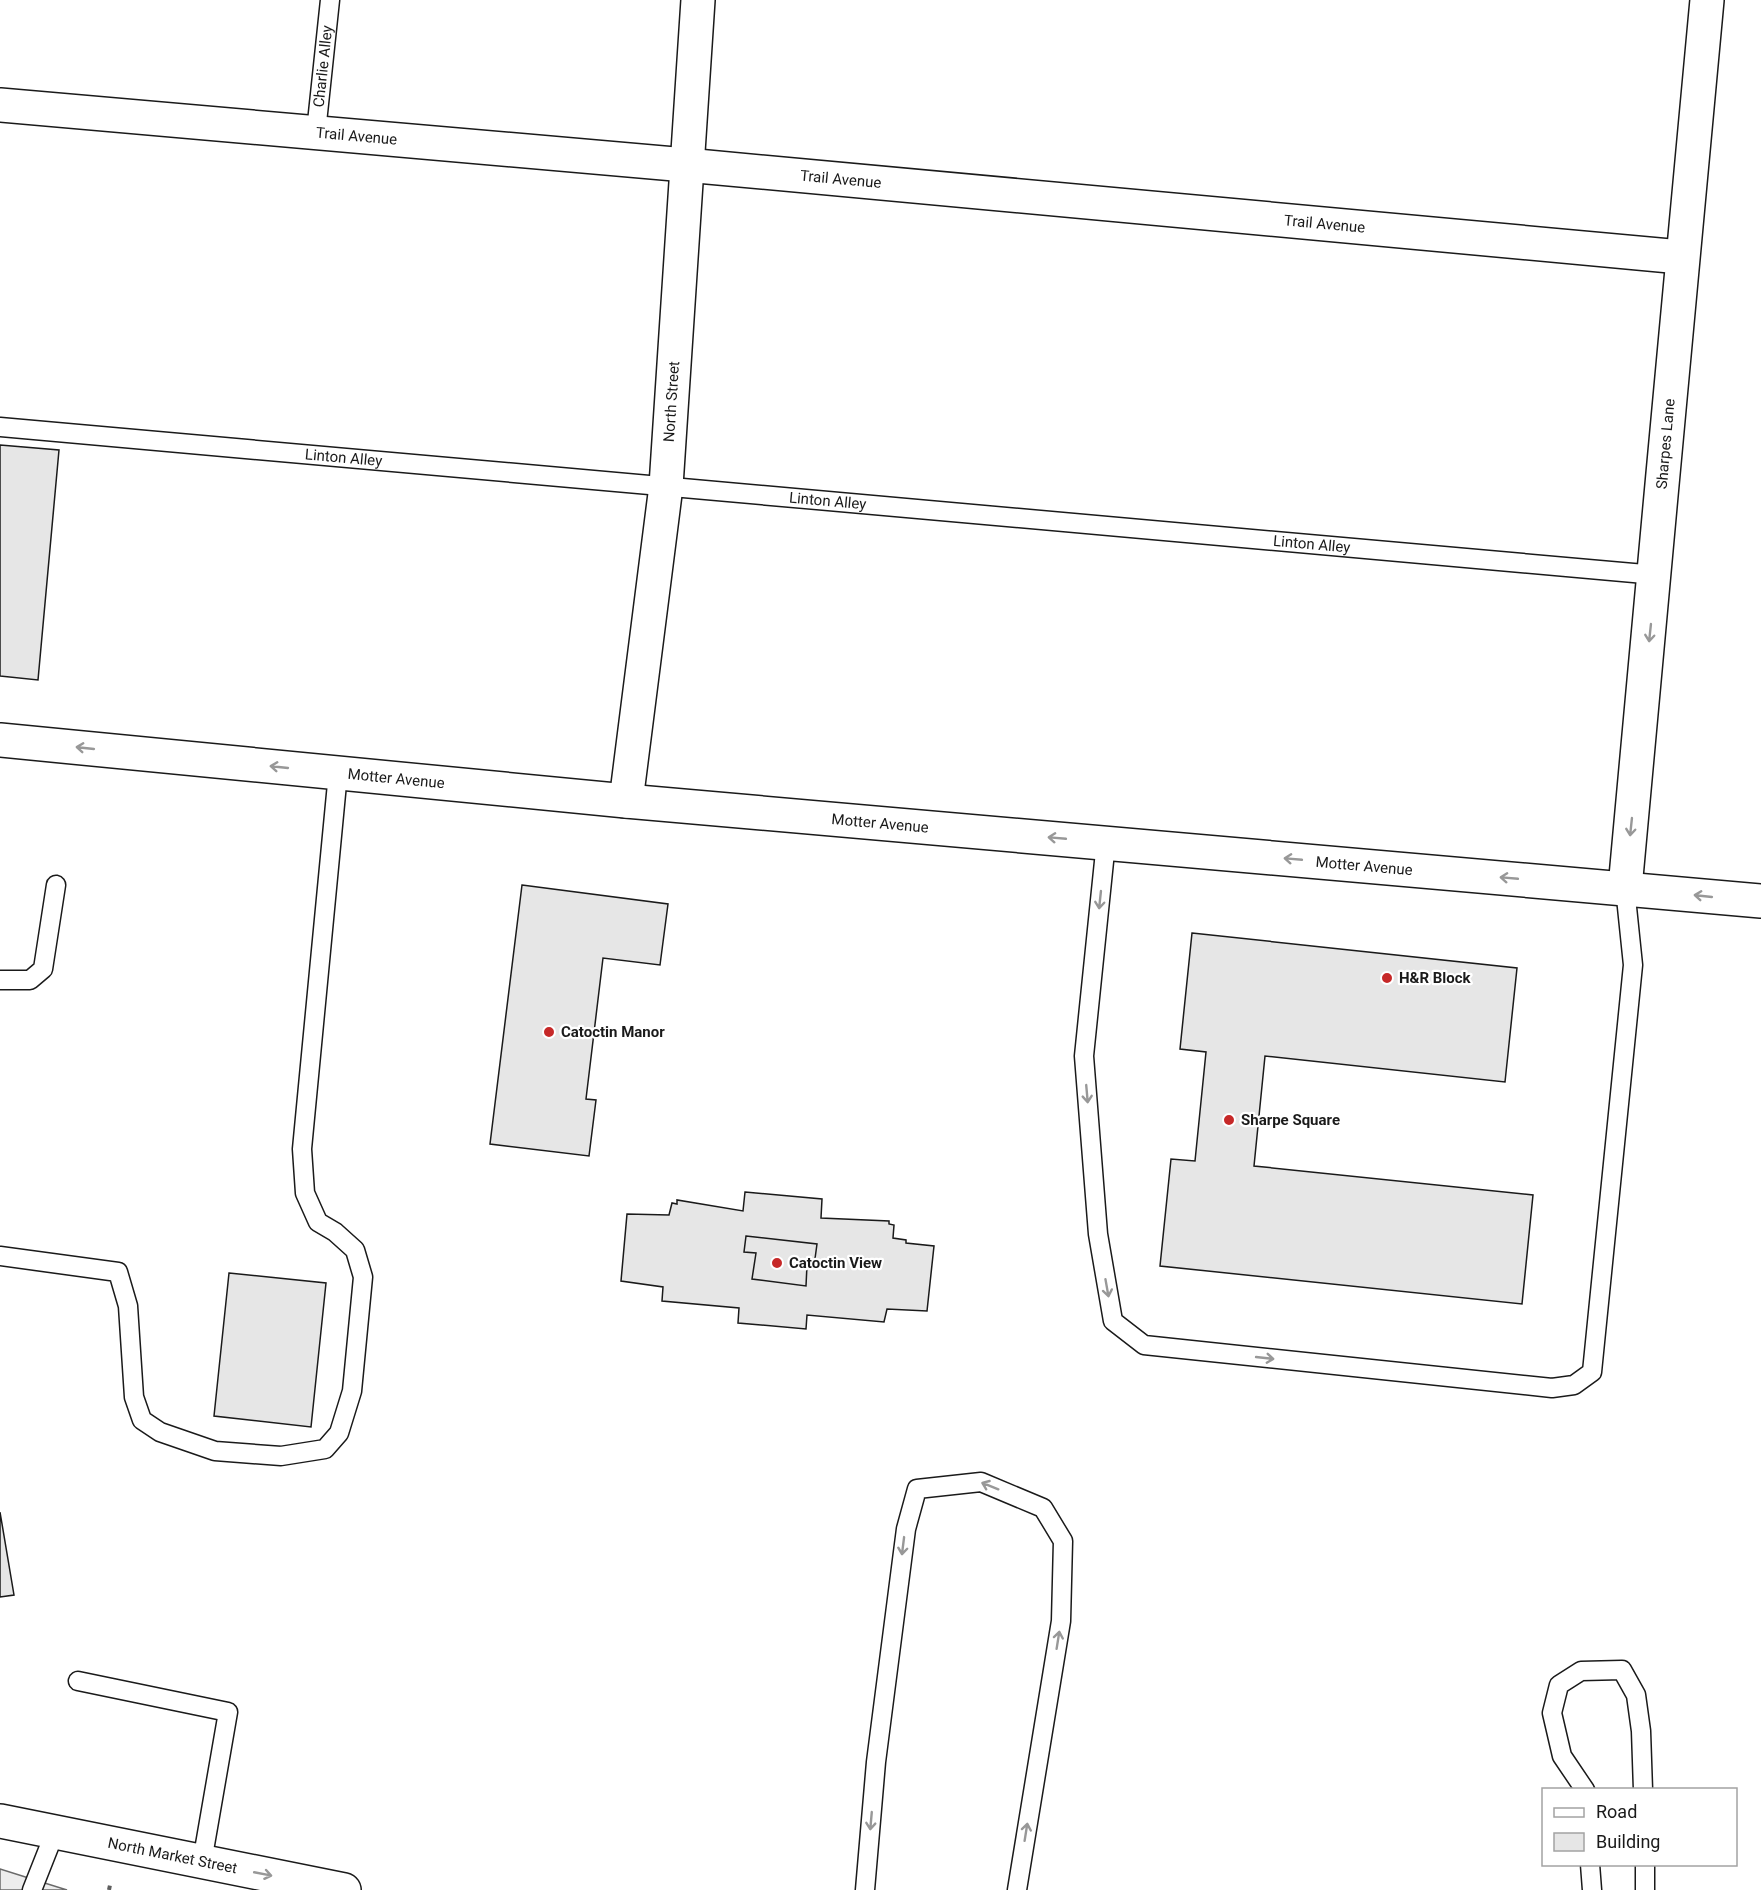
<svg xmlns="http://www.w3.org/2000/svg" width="1761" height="1890" viewBox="0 0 1761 1890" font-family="Roboto,sans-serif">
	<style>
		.built { fill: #ededed; stroke: #6a6a6a; stroke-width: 1.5 }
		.building { fill: #e6e6e6; stroke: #1a1a1a; stroke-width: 1.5 }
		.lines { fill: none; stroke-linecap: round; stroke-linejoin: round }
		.lane-casing { stroke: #1a1a1a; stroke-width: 21 }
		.street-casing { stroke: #1a1a1a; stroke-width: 36 }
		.primary-casing { stroke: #1a1a1a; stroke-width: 36 }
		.path { stroke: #5f5f5f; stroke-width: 4; stroke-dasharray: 4.5 3; stroke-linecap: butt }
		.lane { stroke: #fff; stroke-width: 18 }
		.street { stroke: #fff; stroke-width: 33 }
		.primary { stroke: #fff; stroke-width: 33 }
		.oneway { stroke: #989898 }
		.poi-dot { fill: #c62828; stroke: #fff; stroke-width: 2 }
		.labels { text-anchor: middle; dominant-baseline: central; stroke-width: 4.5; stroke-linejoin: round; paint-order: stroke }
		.street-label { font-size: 15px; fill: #1a1a1a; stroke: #fff }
		.poi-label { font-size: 15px; font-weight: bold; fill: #1a1a1a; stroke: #fff; text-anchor: start }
	</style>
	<rect width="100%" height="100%" fill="#fff"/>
	<!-- built -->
	<polygon class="built" points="0,1869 35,1880 67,1890 0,1890"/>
	<!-- building -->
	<g class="building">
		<polygon points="0,445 59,450 38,680 0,676"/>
		<polygon points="522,885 668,904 660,965 603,958 586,1099 596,1100 589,1156 490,1144"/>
		<polygon points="1192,933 1517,968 1505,1082 1265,1056 1254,1166 1533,1195 1522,1304 1160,1266 1171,1159 1195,1161 1206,1052 1180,1049"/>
		<polygon points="745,1192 822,1199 821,1218 889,1221 889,1224 894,1225 893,1238 906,1240 906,1243 934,1246 927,1311 887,1309 884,1322 807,1315 806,1329 738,1323 739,1308 662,1301 663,1287 621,1281 627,1214 669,1215 672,1203 677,1204 677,1200 743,1211"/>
		<polygon points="746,1236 817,1244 814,1266 807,1265 806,1286 752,1279 756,1253 744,1252"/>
		<polygon points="229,1273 326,1283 311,1427 214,1416"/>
		<polygon points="0,1512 14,1595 0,1597"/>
	</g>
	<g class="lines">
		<defs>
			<g id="lane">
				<path id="s1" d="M316,132L330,0"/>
				<path id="s2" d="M0,427L1656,575"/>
				<polyline points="1106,842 1084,1056 1098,1234 1113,1321 1144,1345 1552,1388 1574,1385 1592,1372 1633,965 1625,888"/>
				<polyline points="0,980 30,980 43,969 56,885"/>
				<polyline points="0,1256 118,1272 128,1306 134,1397 142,1420 160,1432 215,1451 281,1456 325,1449 339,1433 352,1391 363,1277 355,1250 335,1232 318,1222 305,1193 302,1149 338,773"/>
				<polyline points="78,1681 228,1712 202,1862"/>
				<polyline points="1585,1790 1562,1756 1552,1713 1559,1685 1581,1671 1622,1670 1636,1695 1641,1731 1643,1790"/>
				<polyline points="1590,1864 1592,1890"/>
				<polyline points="1645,1864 1645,1890"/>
				<polyline points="32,1890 55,1832"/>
				<polyline points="865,1890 876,1762 906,1529 917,1489 981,1482 1043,1508 1063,1541 1061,1621 1017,1890"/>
			</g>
			<g id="street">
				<path id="s3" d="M0,105L686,165L1681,257"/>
				<path id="s4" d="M626,801L666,486L698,0"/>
				<path id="s5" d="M1625,888C1654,592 1677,296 1707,0"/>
			</g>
			<g id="primary">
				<path id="s6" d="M0,740L626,801L1761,901"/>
				<path id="s7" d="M0,1821L344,1890"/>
			</g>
		</defs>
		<!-- lane casing -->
		<use href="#lane" class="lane-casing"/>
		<!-- street casing -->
		<use href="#street" class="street-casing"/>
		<!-- primary casing -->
		<use href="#primary" class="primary-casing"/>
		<!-- path -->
		<polyline class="path" points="109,1890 110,1885"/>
		<!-- lane -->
		<use href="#lane" class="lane"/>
		<!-- street -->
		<use href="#street" class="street"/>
		<!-- primary -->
		<use href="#primary" class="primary"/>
	</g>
	<!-- one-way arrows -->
	<defs><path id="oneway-shaft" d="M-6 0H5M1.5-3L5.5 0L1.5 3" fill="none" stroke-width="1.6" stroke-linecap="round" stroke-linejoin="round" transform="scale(1.5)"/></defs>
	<g class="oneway">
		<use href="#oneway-shaft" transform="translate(1650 633) rotate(96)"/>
		<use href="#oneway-shaft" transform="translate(85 748) rotate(-174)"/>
		<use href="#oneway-shaft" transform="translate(279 767) rotate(-174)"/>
		<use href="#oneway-shaft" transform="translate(1631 827) rotate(96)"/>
		<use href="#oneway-shaft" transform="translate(1057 838) rotate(-175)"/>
		<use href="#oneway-shaft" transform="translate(1293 859) rotate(-175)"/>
		<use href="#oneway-shaft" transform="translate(1509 878) rotate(-175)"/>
		<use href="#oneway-shaft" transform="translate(1703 896) rotate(-174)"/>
		<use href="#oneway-shaft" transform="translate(1100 900) rotate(96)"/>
		<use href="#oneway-shaft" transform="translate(1087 1094) rotate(85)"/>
		<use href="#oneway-shaft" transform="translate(1107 1288) rotate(80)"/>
		<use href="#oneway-shaft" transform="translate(1265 1358) rotate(6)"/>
		<use href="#oneway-shaft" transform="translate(990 1486) rotate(-158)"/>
		<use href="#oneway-shaft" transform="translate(903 1546) rotate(97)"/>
		<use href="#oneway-shaft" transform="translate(1058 1640) rotate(-81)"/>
		<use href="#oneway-shaft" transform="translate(871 1821) rotate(95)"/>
		<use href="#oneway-shaft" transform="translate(1026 1832) rotate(-81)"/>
		<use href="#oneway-shaft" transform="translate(263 1874) rotate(11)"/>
	</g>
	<!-- markers -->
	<g class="poi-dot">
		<circle cx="1387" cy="978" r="6"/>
		<circle cx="549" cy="1032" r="6"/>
		<circle cx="1229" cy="1120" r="6"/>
		<circle cx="777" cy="1263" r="6"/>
	</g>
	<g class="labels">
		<!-- street labels -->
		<g class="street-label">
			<text stroke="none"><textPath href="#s1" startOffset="66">Charlie Alley</textPath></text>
			<text stroke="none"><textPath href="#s3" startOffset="358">Trail Avenue</textPath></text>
			<text stroke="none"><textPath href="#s3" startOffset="844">Trail Avenue</textPath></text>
			<text stroke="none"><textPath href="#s3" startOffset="1330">Trail Avenue</textPath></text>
			<text stroke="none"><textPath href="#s4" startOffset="402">North Street</textPath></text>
			<text stroke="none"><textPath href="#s5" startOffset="446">Sharpes Lane</textPath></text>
			<text stroke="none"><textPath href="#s2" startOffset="345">Linton Alley</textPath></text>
			<text stroke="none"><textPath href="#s2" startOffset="831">Linton Alley</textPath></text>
			<text stroke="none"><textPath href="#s2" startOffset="1317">Linton Alley</textPath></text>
			<text stroke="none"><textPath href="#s6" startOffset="398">Motter Avenue</textPath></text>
			<text stroke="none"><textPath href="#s6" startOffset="884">Motter Avenue</textPath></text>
			<text stroke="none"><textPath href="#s6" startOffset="1370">Motter Avenue</textPath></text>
			<text stroke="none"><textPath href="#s7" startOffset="176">North Market Street</textPath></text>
		</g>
		<!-- poi labels -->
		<g class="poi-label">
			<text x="1399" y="978">H&amp;R Block</text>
			<text x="561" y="1032">Catoctin Manor</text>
			<text x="1241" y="1120">Sharpe Square</text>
			<text x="789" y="1263">Catoctin View</text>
		</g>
	</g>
	<!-- legend -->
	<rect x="1542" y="1788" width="195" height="78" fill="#ffffff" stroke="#a3a3a3" stroke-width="1.5"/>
	<rect x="1554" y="1808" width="30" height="9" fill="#ffffff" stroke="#a3a3a3" stroke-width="1.5"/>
	<text x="1596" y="1818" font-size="18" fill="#1a1a1a">Road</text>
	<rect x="1554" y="1833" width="30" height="18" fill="#e6e6e6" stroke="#a3a3a3" stroke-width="1.5"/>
	<text x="1596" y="1848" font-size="18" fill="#1a1a1a">Building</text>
</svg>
